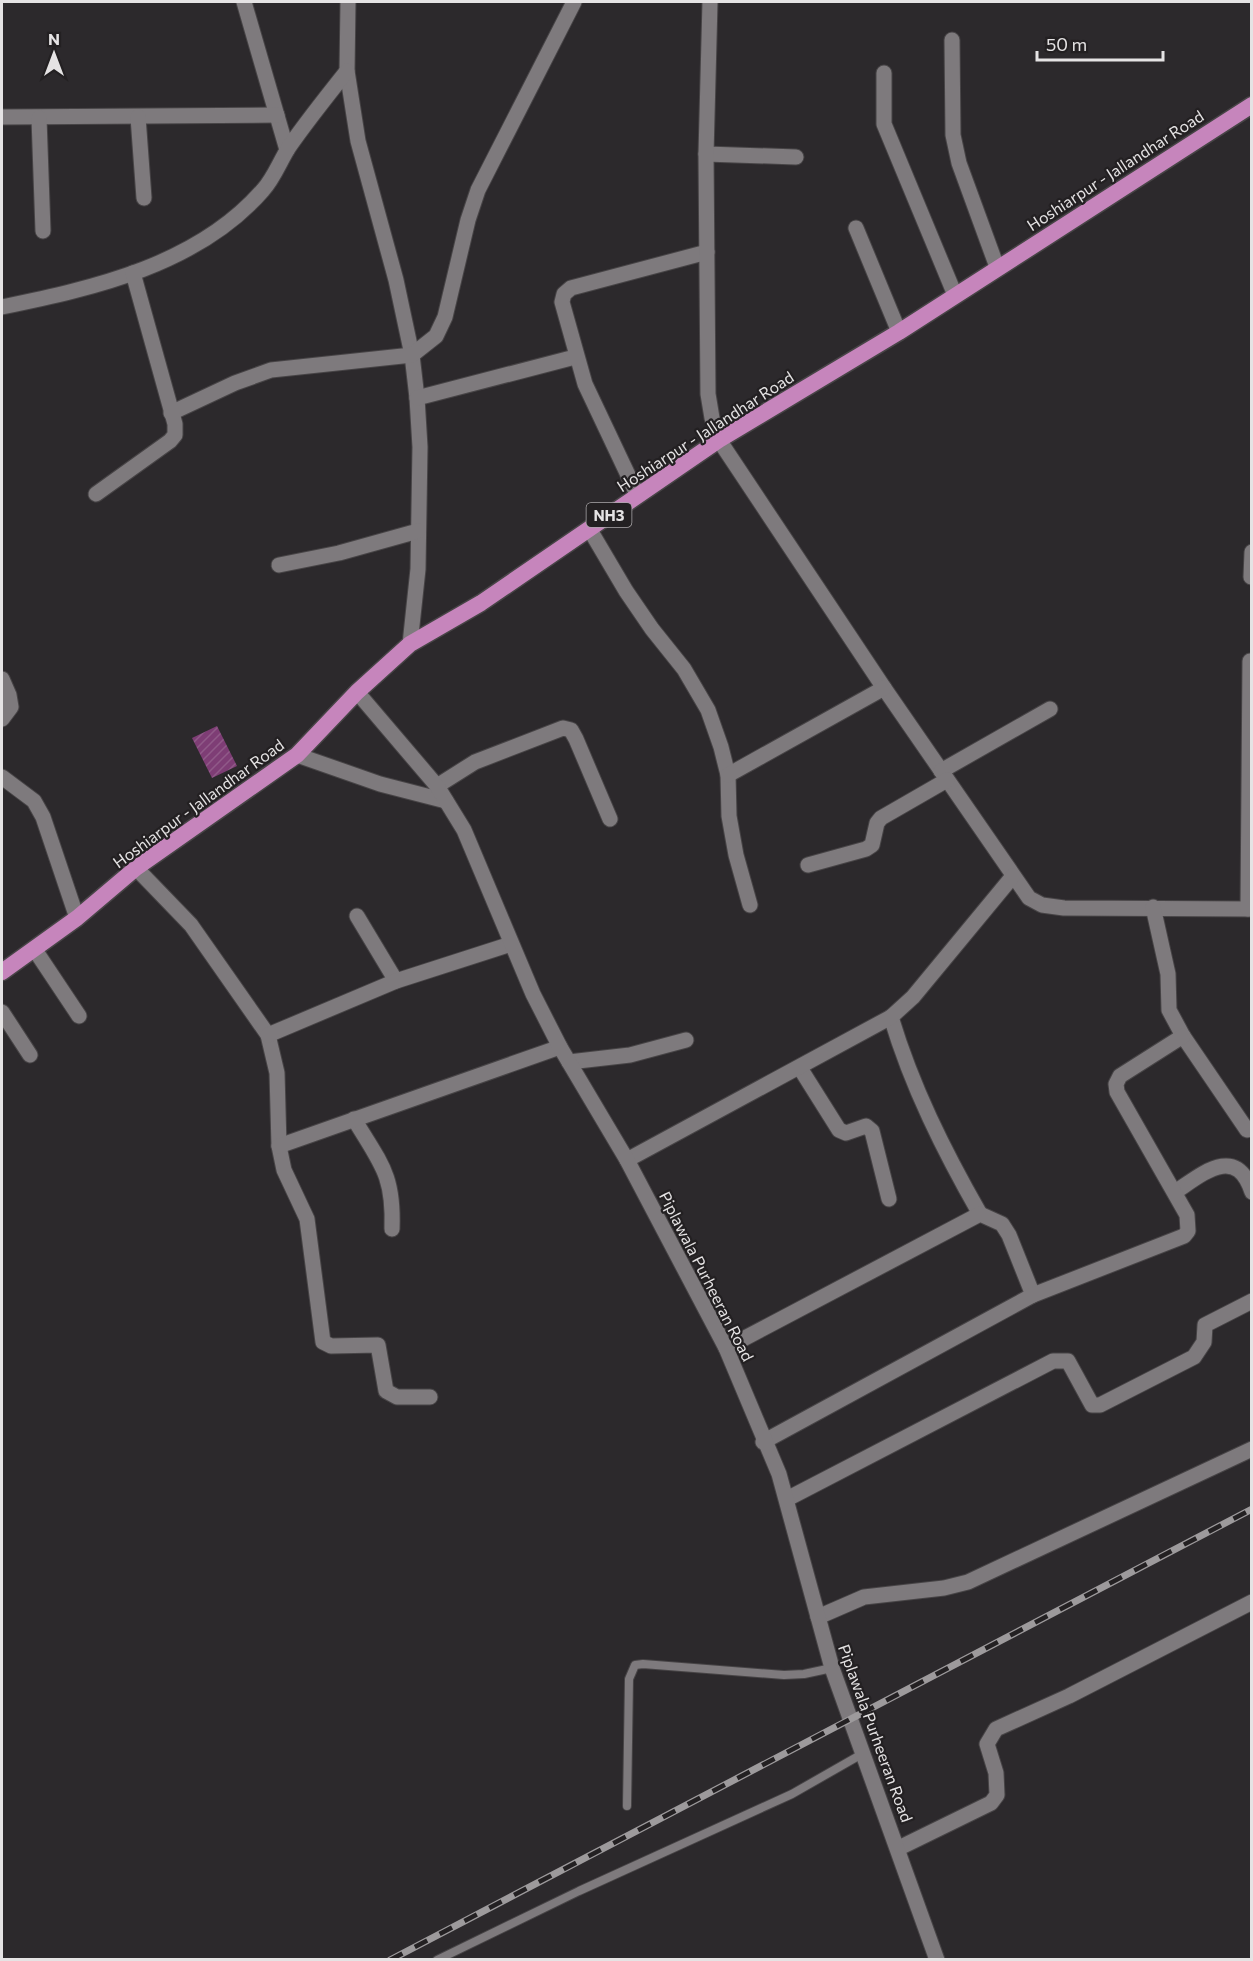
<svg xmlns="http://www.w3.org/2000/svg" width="1253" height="1961" viewBox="0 0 1253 1961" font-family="Commissioner,sans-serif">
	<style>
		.building { fill: url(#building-hatch) }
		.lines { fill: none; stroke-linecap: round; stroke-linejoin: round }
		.service-casing { stroke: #474446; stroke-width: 10 }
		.minor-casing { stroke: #474446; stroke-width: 17 }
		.tertiary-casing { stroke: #474446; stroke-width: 17 }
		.trunk-casing { stroke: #474446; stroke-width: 19 }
		.service { stroke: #7e7a7d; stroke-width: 8 }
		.minor { stroke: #7e7a7d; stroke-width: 15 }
		.tertiary { stroke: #7e7a7d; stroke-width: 15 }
		.trunk { stroke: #c685bc; stroke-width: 16 }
		.rail-casing { stroke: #9d9a9c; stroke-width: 7 }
		.rail { stroke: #232022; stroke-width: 4.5; stroke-dasharray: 14; stroke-linecap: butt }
		.labels { text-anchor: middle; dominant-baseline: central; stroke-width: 4.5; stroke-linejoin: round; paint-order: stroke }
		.shield { fill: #232022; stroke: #aba8aa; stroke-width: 1.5 }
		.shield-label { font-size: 15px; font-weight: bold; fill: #e5e3e4 }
		.street-label { font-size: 16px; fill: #e5e3e4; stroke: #232022 }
	</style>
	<defs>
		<pattern id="building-hatch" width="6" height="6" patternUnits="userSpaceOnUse" patternTransform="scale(1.5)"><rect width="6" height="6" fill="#7e3d75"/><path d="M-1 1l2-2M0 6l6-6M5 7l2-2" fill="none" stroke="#905988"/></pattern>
	</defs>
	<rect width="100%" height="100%" fill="#2c292c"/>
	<!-- building -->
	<polygon class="building" points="217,726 237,766 212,778 192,738"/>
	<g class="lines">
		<defs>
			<g id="service">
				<polyline points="627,1806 629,1679 635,1665 643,1664 784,1675 804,1674 832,1668"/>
				<polyline points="437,1960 579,1891 792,1794 862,1754"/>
			</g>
			<g id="minor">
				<polyline points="244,2 287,150"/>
				<polyline points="348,2 347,71 358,141 396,280 412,355 417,398 420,447 418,569 410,644"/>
				<polyline points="952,40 953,135 959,163 997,267"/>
				<polyline points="884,73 884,124 955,295"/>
				<polyline points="2,117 277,115"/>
				<polyline points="138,117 144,198"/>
				<polyline points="39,118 43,231"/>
				<polyline points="706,154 796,157"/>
				<polyline points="856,228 899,332"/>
				<path d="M2,307C94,288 198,265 263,190C274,178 280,161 289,147C307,121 327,96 347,71"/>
				<polyline points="417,398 575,357"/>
				<polyline points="171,413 235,383 271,370 412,355 436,336 445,317 468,220 478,190 574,2"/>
				<polyline points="719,440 884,688 1029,898 1042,905 1064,908 1252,909"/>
				<polyline points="96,494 170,441 175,435 175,424 133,273"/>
				<polyline points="637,494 585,384 562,302 564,294 571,288 707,252"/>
				<polyline points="590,530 626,591 652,629 684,669 708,710 721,747 728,775 729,816 736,855 750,905"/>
				<polyline points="279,565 339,553 418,531"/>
				<polyline points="1251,577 1252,552"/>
				<polyline points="2,679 9,695 11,707 2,719"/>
				<polyline points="297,755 380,784 446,801"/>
				<polyline points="941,771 1050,709"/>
				<polyline points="728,775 884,688"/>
				<polyline points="2,777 34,801 43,817 77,918"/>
				<polyline points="437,786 475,762 563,728 571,730 576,739 610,819"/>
				<polyline points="808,865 866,849 872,845 877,823 881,818 947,780"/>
				<polyline points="136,868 191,925 268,1035 277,1073 279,1146 284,1170 307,1219 323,1342 331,1346 378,1345 386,1391 397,1397 430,1397"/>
				<polyline points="1153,907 1168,974 1169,1010 1183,1036 1247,1130"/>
				<polyline points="1248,909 1250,661"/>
				<polyline points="357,916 396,981"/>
				<polyline points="35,950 79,1016"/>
				<polyline points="2,1012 30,1055"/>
				<path d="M891,1017C912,1087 944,1151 980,1214"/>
				<polyline points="268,1035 396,981 511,944"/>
				<polyline points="569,1062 630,1055 686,1040"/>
				<polyline points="800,1068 839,1130 846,1133 866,1126 872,1131 889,1199"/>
				<path d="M354,1119C381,1164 394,1175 392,1229"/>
				<polyline points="279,1146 560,1047"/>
				<polyline points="627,1160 891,1017 913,997 1013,876"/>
				<path d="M1175,1192C1201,1175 1236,1143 1252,1192"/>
				<polyline points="726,1348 980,1214 1002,1224 1009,1235 1033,1295"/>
				<polyline points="763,1442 1033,1295 1184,1236 1188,1231 1187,1215 1117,1092 1116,1084 1120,1076 1183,1036"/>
				<polyline points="787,1499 1053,1361 1068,1361 1092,1405 1100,1405 1194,1357 1204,1342 1205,1325 1252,1301"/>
				<polyline points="818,1617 864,1597 944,1588 968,1582 1252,1449"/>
				<polyline points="899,1848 991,1803 997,1795 996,1773 987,1744 996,1729 1069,1696 1252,1602"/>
			</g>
			<g id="tertiary">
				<polyline points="710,2 706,154 708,394 712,418 719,440"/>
				<polyline points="357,692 437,786 464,830 533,994 560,1047 627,1160 726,1348 779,1474 832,1668 937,1960"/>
			</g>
			<polyline id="trunk" points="2,972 77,918 136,868 297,755 357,692 410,644 481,603 719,440 899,332 1252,105"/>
		</defs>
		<!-- service casing -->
		<use href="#service" class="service-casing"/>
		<!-- minor casing -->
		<use href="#minor" class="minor-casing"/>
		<!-- tertiary casing -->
		<use href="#tertiary" class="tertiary-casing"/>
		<!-- trunk casing -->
		<use href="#trunk" class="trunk-casing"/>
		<!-- service -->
		<use href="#service" class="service"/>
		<!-- minor -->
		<use href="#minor" class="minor"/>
		<!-- tertiary -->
		<use href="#tertiary" class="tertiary"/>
		<!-- trunk -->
		<use href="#trunk" class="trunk"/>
		<defs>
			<polyline id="rail" points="390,1960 1252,1509"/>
		</defs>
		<!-- rail casing -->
		<use href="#rail" class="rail-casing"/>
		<!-- rail -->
		<use href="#rail" class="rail"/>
	</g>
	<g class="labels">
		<!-- shield labels -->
		<rect class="shield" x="586.5" y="503" width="45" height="24" rx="4.5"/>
		<g class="shield-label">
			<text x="609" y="515">NH3</text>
		</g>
		<!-- street labels -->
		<g class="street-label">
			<text transform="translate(1115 170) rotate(-33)">Hoshiarpur - Jallandhar Road</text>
			<text transform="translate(705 431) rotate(-33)">Hoshiarpur - Jallandhar Road</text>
			<text transform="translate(198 803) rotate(-36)">Hoshiarpur - Jallandhar Road</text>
			<text transform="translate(707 1276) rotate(63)">Piplawala Purheeran Road</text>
			<text transform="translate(876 1733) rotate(70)">Piplawala Purheeran Road</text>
		</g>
	</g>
	<!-- border -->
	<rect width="1253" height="1961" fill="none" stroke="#e5e3e4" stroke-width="6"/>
	<!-- north arrow -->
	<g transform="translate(54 54)" stroke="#232022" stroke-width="4.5" paint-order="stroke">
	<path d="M0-4.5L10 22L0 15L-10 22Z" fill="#e5e3e4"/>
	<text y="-9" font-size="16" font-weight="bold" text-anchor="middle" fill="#e5e3e4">N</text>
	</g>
	<!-- scale -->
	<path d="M1037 51v9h126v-9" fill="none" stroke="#e5e3e4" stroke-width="3"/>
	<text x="1046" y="51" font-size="18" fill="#e5e3e4" stroke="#232022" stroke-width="4.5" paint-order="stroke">50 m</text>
</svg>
